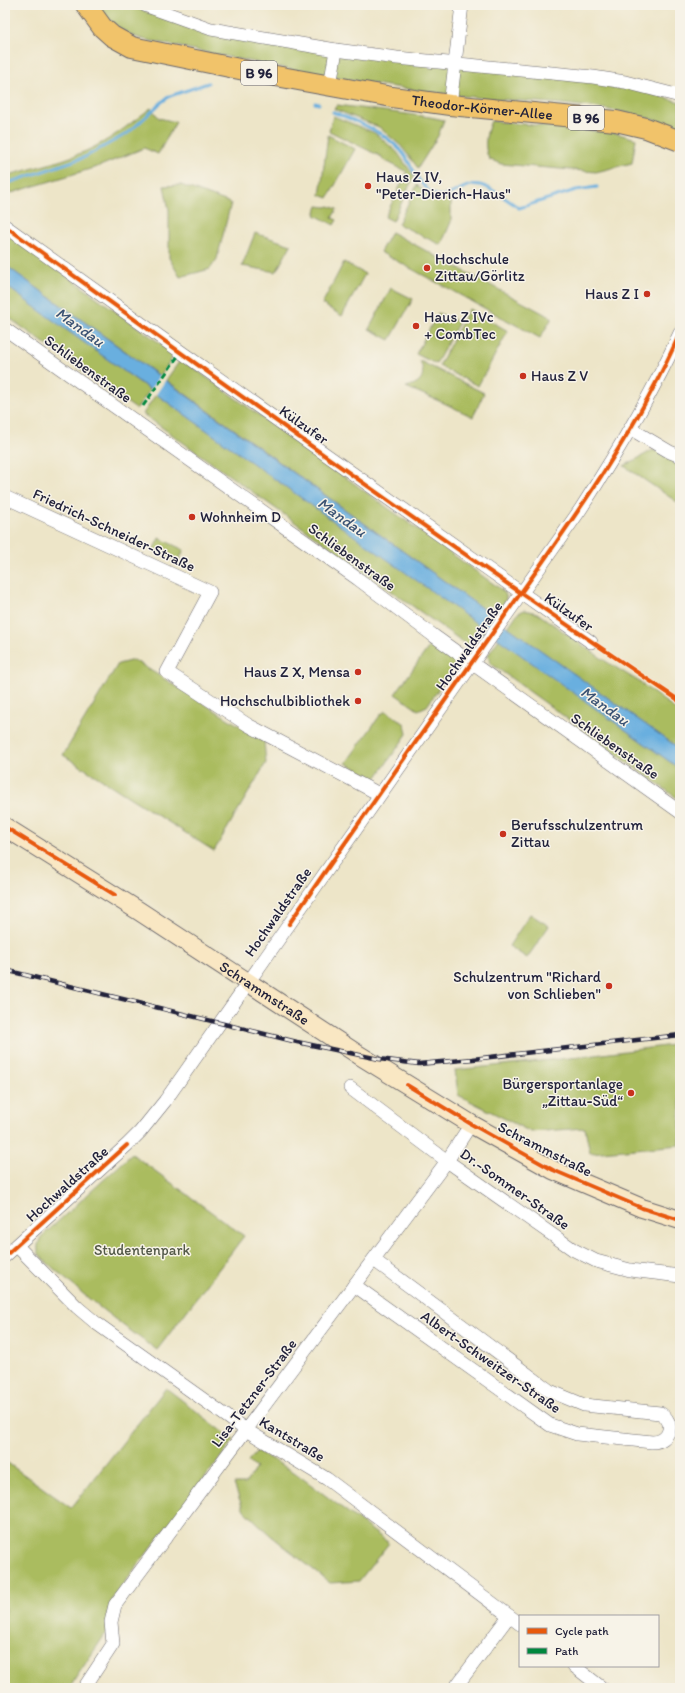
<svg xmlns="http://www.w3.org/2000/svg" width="685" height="1693" viewBox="0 0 685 1693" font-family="Itim,sans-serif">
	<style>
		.green { fill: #aabc5f; stroke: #666f4d }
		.water { fill: #69afdf; stroke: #46688d }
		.pier { fill: #ede5c8 }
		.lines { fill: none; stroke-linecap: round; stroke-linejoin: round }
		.stream { stroke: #69afdf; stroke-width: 3 }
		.minor-casing { stroke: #69666c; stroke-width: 14 }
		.secondary-casing { stroke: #69666c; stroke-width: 20 }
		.primary-casing { stroke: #69666c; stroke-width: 22 }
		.minor { stroke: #fff; stroke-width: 13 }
		.secondary { stroke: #f9e7c3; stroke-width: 18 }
		.primary { stroke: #f1c36a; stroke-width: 20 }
		.rail-casing { stroke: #22223b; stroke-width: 4.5 }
		.rail { stroke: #f7f3e8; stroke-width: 3; stroke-dasharray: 9; stroke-linecap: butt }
		.quiet { stroke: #00873e; stroke-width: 3; stroke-dasharray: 6 3; stroke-linecap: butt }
		.cycleway-casing { stroke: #f7f3e8; stroke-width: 6 }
		.cycleway { stroke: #e8590c; stroke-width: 4 }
		.poi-dot { fill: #c8321e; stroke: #f7f3e8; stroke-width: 1.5 }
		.labels { text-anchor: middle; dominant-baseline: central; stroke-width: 3; stroke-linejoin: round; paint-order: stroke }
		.shield { fill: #f7f3e8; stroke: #62616f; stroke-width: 1 }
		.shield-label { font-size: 14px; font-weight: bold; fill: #22223b }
		.street-label { font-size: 15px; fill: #22223b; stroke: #f7f3e8 }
		.poi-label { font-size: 15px; fill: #22223b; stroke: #f7f3e8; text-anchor: start }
		.park-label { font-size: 15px; fill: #525848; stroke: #f7f3e8 }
		.water-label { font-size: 16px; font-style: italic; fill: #3b5374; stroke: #f7f3e8 }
	</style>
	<rect width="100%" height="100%" fill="#f7f3e8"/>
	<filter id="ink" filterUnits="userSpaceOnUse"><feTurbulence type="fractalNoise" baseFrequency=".025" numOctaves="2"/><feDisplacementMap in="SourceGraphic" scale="8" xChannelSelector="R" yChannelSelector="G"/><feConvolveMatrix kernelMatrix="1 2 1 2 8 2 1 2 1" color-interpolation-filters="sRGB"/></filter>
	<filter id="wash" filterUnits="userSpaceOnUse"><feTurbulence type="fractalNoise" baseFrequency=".012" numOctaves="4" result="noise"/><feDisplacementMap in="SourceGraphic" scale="16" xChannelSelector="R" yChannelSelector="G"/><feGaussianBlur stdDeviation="0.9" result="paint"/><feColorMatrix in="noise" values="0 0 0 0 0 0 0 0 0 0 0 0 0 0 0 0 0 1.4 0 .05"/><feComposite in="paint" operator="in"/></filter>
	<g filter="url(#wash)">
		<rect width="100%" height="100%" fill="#ede5c8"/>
		<!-- green -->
		<g class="green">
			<path d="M99,5H136L146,12L189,27L625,86L680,102V129C612,101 535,104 463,96C355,84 248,61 142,39C123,33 108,22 99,5Z"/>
			<polygon points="337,105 430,117 444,120 438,136 418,168 401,146 379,127 334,109"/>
			<path d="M151,108L159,118L176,122L158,154L144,148L100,166L5,195V176C35,167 68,161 96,146C116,136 133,121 151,108Z"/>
			<polygon points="333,116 375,133 397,152 414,176 393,221 385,217 407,172 382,159 382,157 329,131"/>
			<path d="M491,121L616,133L636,139L632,163L596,172L501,164L489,159C483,147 486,132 491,121Z"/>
			<polygon points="328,135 355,149 328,198 320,195"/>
			<polygon points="181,185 231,203 217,259 210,269 180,277 169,258 169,210 164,186"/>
			<path d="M417,185C430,197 433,199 451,198V222L441,245L398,224Z"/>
			<polygon points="318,206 326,207 329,206 337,209 332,218 337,220 334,225 315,215"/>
			<polygon points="5,231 175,354 160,376 5,265"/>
			<polygon points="391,232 552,318 540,338 380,252"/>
			<polygon points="255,233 291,245 276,272 242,266"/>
			<polygon points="344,262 365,274 342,316 322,304"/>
			<polygon points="5,285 150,390 138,407 136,409 5,315"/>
			<polygon points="391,288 413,299 390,340 369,329"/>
			<polygon points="469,309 508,331 478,386 439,366"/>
			<polygon points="438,313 459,322 436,364 416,354"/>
			<polygon points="181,359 502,590 506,595 506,600 494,617 166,380"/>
			<path d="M420,361L484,393L473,417L446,404L406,387C422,383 426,376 420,361Z"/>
			<polygon points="156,394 485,629 474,645 468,645 463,642 143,414"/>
			<polygon points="653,450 680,463 680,504 624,466"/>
			<polygon points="159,538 184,550 178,562 153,550"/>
			<polygon points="524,610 537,613 607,662 638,681 680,713 680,749 508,627 517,614"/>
			<polygon points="499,639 680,769 680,800 490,663 488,655"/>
			<polygon points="431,644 452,658 455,664 454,667 427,706 418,710 395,694"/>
			<polygon points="134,660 264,741 266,763 214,851 63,755 118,664"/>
			<polygon points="386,711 405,724 407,734 372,784 368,782 370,776 346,763 381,714"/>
			<polygon points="530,914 549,926 527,958 509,946"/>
			<polygon points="680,1044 680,1145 590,1153 585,1128 531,1132 458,1095 455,1070 579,1057"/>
			<path d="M132,1154L244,1236L157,1350C117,1322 79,1292 42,1258C36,1251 37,1245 41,1237Z"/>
			<polygon points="166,1388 234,1440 114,1596 107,1614 108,1630 69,1688 5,1688 5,1461 71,1508"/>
			<polygon points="257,1451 294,1472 389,1543 359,1581 330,1583 270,1535 243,1509 234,1484 245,1484 256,1468 248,1461"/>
		</g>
		<!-- water -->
		<polygon class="water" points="5,265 494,617 680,749 680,769 40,311 5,285"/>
		<!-- pier -->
		<polygon class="pier" points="161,374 167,378 155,396 149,392"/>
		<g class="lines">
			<!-- stream -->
			<g class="stream">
				<polyline points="315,103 319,104"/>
				<path d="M333,112C358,122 382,130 401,151C412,164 418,186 434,194C449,202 464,181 480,185C491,187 509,201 519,208L576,190L597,187"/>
				<polyline points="5,184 85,157 128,133 163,101 170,96 208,83"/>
			</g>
		</g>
	</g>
	<g filter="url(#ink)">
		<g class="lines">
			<defs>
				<g id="minor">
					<polyline points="144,5 211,29 336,50 397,58 593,77 625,82 680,96"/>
					<polyline points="330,86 336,50"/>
					<polyline points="450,105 462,5"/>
					<polyline points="5,226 181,352 591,642"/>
					<polyline points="5,329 358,579 434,636 680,812"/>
					<polyline points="631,429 670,452 680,456"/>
					<polyline points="5,497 210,592 167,672 248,725 379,794"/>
					<polyline points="350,1088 447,1161 574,1250 596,1261 630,1270 680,1276"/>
					<polyline points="17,1246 77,1307 96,1323 246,1430 327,1479 520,1624"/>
					<path d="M5,1256L127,1145L140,1132L165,1101L580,510C617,453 652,395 680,333"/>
					<path d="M354,1285L550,1425L577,1434L652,1442C670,1442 676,1422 660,1413L584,1405L550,1391L374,1260"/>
					<polyline points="574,1666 602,1688"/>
					<polyline points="84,1688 113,1644 111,1622 115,1605 447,1161 471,1124"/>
					<polyline points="455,1688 509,1616"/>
				</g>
				<g id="secondary">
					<path id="s1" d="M5,827L139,911L359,1055L471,1124L553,1170L642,1208L680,1220"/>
				</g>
				<g id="primary">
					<path id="s2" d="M86,5L102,27L112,36L132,47L254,72L392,97L450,105L616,121L646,128L680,141"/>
				</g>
			</defs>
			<!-- minor casing -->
			<use href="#minor" class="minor-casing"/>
			<!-- secondary casing -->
			<use href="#secondary" class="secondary-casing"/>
			<!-- primary casing -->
			<use href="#primary" class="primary-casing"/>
			<!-- minor -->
			<use href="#minor" class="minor"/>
			<!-- secondary -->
			<use href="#secondary" class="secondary"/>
			<!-- primary -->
			<use href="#primary" class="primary"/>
			<defs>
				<polyline id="rail" points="5,970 297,1042 379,1059 419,1064 473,1059 680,1035"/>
			</defs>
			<!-- rail casing -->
			<use href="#rail" class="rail-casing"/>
			<!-- rail -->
			<use href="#rail" class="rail"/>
			<!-- quiet -->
			<polyline class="quiet" points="143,406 178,356"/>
			<defs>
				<g id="cycleway">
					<path d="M5,226C227,386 449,547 677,699L680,703"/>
					<polyline points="5,827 115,895"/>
					<path d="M289,924C361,819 435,715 508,611C571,522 636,433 680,333"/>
					<polyline points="407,1085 471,1124 553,1170 642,1208 680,1220"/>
					<polyline points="5,1256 127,1145"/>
				</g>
			</defs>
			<!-- cycleway casing -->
			<use href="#cycleway" class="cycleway-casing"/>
			<!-- cycleway -->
			<use href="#cycleway" class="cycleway"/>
		</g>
	</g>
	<!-- markers -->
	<g class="poi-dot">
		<circle cx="368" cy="186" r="4"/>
		<circle cx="427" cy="268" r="4"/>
		<circle cx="647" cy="294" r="4"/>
		<circle cx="416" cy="326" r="4"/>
		<circle cx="523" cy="376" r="4"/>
		<circle cx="192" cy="517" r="4"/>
		<circle cx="358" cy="672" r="4"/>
		<circle cx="358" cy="701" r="4"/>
		<circle cx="503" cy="834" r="4"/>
		<circle cx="609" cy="986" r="4"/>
		<circle cx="631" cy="1093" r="4"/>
	</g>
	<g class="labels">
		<!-- shield labels -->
		<g class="shield">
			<rect x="241" y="61" width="36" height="24" rx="3"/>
			<rect x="568" y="106" width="36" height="24" rx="3"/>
		</g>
		<g class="shield-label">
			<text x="259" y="73">B 96</text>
			<text x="586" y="118">B 96</text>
		</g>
		<!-- street labels -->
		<g class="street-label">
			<text stroke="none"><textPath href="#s2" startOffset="419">Theodor-Körner-Allee</textPath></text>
			<text transform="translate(88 369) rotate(36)">Schliebenstraße</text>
			<text transform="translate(304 425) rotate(35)">Külzufer</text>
			<text transform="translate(114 530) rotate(25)">Friedrich-Schneider-Straße</text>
			<text transform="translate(352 557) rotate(36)">Schliebenstraße</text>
			<text transform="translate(569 612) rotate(35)">Külzufer</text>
			<text transform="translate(469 646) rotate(-55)">Hochwaldstraße</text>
			<text transform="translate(615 746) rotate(35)">Schliebenstraße</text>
			<text transform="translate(278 912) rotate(-55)">Hochwaldstraße</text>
			<text stroke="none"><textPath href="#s1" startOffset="308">Schrammstraße</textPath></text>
			<text transform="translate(545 1149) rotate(27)">Schrammstraße</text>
			<text transform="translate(67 1184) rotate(-42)">Hochwaldstraße</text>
			<text transform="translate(515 1189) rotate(35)">Dr.-Sommer-Straße</text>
			<text transform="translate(491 1362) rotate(35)">Albert-Schweitzer-Straße</text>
			<text transform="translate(254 1393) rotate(-53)">Lisa-Tetzner-Straße</text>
			<text transform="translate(292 1439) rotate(31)">Kantstraße</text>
		</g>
		<!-- poi labels -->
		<g class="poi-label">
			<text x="376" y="177">Haus Z IV,<tspan x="376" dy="17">"Peter-Dierich-Haus"</tspan></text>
			<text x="435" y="259">Hochschule<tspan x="435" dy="17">Zittau/Görlitz</tspan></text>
			<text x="639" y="294" text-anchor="end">Haus Z I</text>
			<text x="424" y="317">Haus Z IVc<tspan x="424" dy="17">+ CombTec</tspan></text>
			<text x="531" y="376">Haus Z V</text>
			<text x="200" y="517">Wohnheim D</text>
			<text x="350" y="672" text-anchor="end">Haus Z X, Mensa</text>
			<text x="350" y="701" text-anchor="end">Hochschulbibliothek</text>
			<text x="511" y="825">Berufsschulzentrum<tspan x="511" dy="17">Zittau</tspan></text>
			<text x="601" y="977" text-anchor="end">Schulzentrum "Richard<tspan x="601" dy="17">von Schlieben"</tspan></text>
			<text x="623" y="1084" text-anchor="end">Bürgersportanlage<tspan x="623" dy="17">„Zittau-Süd“</tspan></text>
		</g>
		<!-- park labels -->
		<g class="park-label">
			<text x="142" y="1250">Studentenpark</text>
		</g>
		<!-- water labels -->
		<g class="water-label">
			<text transform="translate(80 327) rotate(36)">Mandau</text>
			<text transform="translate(342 517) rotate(36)">Mandau</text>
			<text transform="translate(605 706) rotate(36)">Mandau</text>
		</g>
	</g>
	<!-- margin -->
	<rect width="685" height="1693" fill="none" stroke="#f7f3e8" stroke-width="20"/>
	<!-- legend -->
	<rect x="519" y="1615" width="140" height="52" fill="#f7f3e8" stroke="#a29fa3"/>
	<rect x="527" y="1628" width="20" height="6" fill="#e8590c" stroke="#a29fa3"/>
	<text x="555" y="1635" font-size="12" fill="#22223b">Cycle path</text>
	<rect x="527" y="1648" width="20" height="6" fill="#00873e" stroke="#a29fa3"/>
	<text x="555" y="1655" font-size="12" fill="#22223b">Path</text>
</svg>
